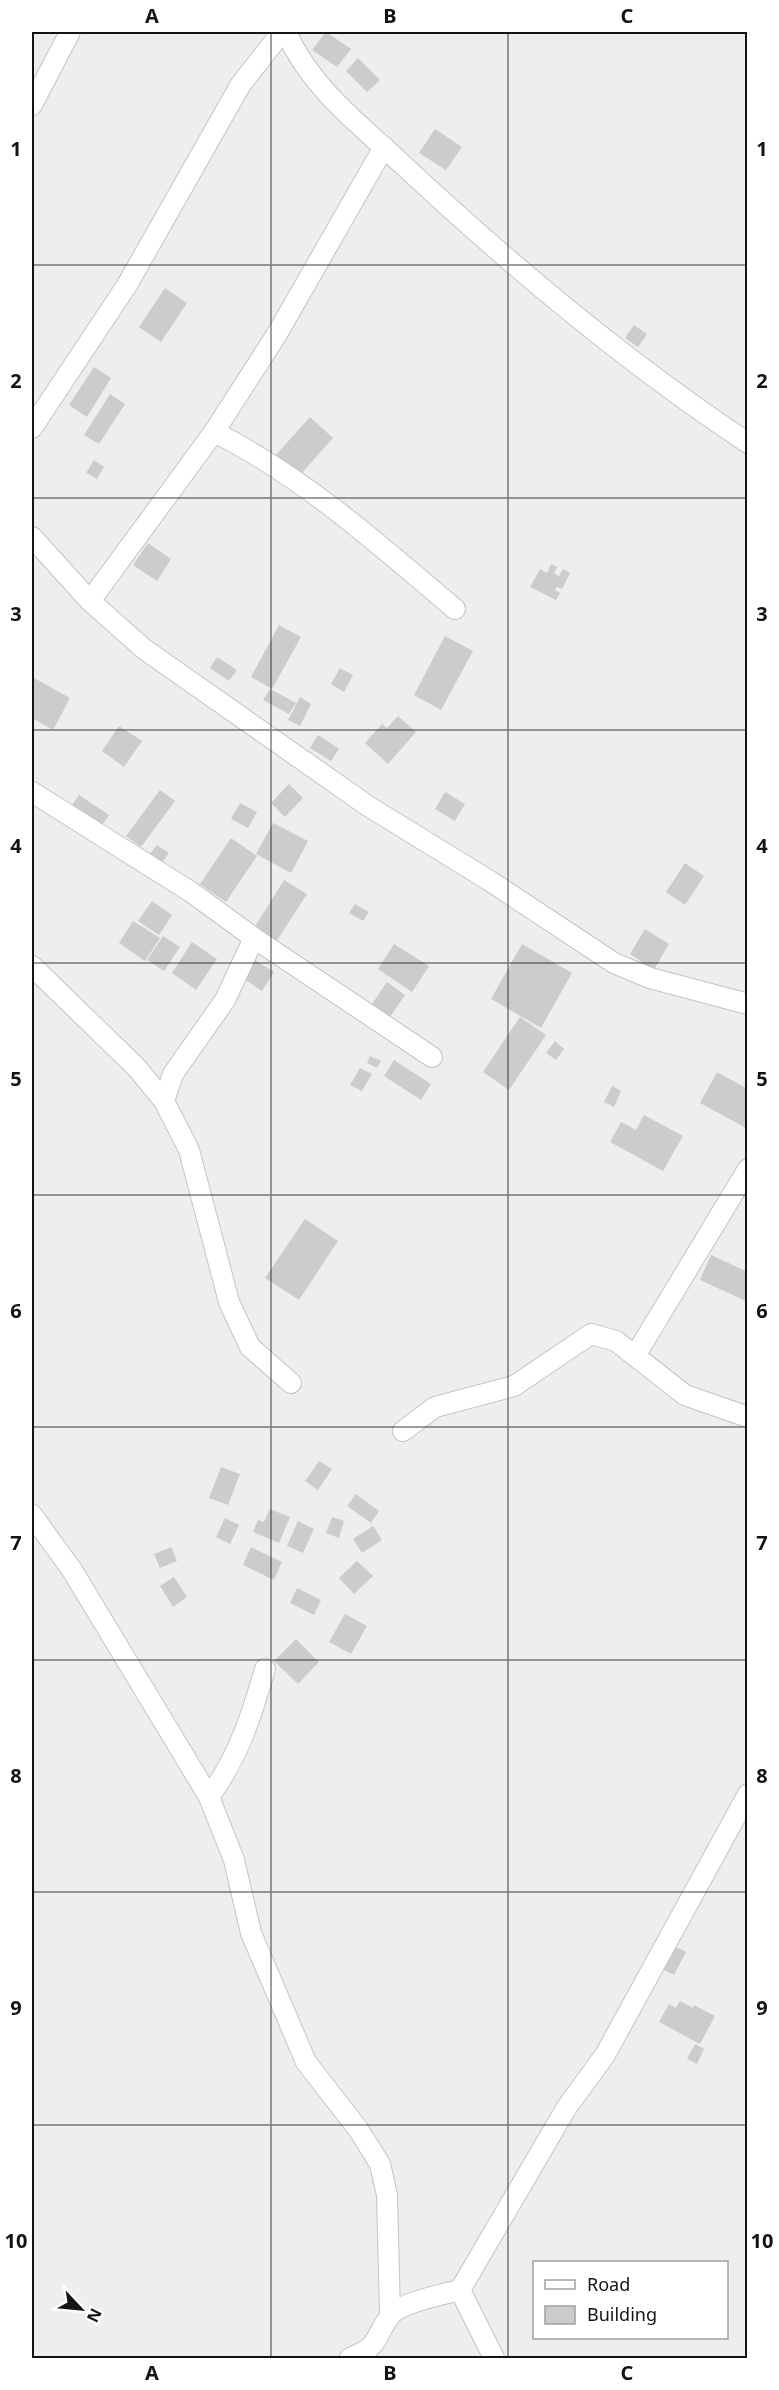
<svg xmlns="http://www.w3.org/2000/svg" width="779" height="2390" viewBox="0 0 779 2390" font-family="'Noto Sans',sans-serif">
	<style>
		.building { fill: #cecccb }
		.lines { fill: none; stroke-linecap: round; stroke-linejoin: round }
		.street-casing { stroke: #c3c4c5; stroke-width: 22 }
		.street { stroke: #fff; stroke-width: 20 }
		.grid { fill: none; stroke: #141414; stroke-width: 1.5; stroke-opacity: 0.55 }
		.neatline { fill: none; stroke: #141414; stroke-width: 2 }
		.grid-label { font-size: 20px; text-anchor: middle; font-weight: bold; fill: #141414 }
	</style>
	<rect width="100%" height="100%" fill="#edeeef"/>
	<!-- building -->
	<g class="building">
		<polygon points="326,32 351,49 337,67 312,50"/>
		<polygon points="358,58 380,80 367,92 346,71"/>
		<polygon points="435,129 462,147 446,170 419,153"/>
		<polygon points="165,288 187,303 161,342 139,327"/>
		<polygon points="634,325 647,334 638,347 625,338"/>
		<polygon points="94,367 111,378 87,417 69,405"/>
		<polygon points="110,394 125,404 99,444 84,435"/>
		<polygon points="310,417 333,438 299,476 276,455"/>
		<polygon points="94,460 104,467 97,479 86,473"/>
		<polygon points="148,543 171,559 157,581 133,565"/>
		<polygon points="551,564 557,567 554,573 559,576 563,569 570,573 562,589 557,587 555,590 560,593 556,600 530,587 540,569 547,573"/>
		<polygon points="279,625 301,637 272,689 251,677"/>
		<polygon points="445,636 473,651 441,710 414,695"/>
		<polygon points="217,657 237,670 229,681 210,668"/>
		<polygon points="340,668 353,675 344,692 331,684"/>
		<polygon points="34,678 70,698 53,730 32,718"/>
		<polygon points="270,689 296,703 289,714 263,700"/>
		<polygon points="300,697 311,704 300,726 288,720"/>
		<polygon points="398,716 416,732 388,764 365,743 382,724 387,728"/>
		<polygon points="119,726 142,741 124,767 102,751"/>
		<polygon points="318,735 339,749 331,761 310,748"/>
		<polygon points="289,784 303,798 285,817 271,803"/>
		<polygon points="160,790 175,801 141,847 126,836"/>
		<polygon points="445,792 465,804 455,821 435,809"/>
		<polygon points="79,795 109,815 102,825 72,805"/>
		<polygon points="240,803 257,812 248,828 231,819"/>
		<polygon points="273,823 308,841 291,873 256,854"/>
		<polygon points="231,838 257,856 226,902 200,884"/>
		<polygon points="157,845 169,853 160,865 148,856"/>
		<polygon points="685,863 704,876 685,905 666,892"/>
		<polygon points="284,880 307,894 276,942 254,928"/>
		<polygon points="152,901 172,915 159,935 138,921"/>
		<polygon points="355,904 369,912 363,921 349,913"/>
		<polygon points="133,921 160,938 145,961 119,943"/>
		<polygon points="645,929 669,944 654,970 630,954"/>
		<polygon points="163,936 180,947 164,971 147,960"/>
		<polygon points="192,942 217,959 196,990 172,973"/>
		<polygon points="394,944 429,966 412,992 378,969"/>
		<polygon points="522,944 572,973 541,1028 491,999"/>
		<polygon points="250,957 274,972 262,991 238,975"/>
		<polygon points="387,982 405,995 388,1020 370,1007"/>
		<polygon points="520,1017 546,1035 509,1090 483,1072"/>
		<polygon points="555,1041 564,1049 556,1060 546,1053"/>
		<polygon points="370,1056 381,1061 377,1068 367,1063"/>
		<polygon points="394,1060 431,1084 421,1100 384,1076"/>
		<polygon points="360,1068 372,1074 362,1091 350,1085"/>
		<polygon points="717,1072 748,1089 746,1128 700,1103"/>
		<polygon points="612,1086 621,1091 614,1107 604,1102"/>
		<polygon points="644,1115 683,1136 663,1171 610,1142 621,1122 636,1130"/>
		<polygon points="305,1219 338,1241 299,1300 265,1278"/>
		<polygon points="711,1255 748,1272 748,1302 700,1280"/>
		<polygon points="319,1461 332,1469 318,1490 305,1481"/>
		<polygon points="221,1467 240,1474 228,1505 209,1498"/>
		<polygon points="356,1494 379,1511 371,1523 347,1506"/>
		<polygon points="270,1509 290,1517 279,1543 253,1532 258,1520 264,1522"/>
		<polygon points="332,1517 344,1521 339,1538 326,1533"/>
		<polygon points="225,1518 239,1525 230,1544 216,1537"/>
		<polygon points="298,1521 314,1529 303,1553 287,1546"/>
		<polygon points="373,1526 382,1540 362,1553 353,1539"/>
		<polygon points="171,1547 177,1561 160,1568 154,1554"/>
		<polygon points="251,1547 282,1562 274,1580 243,1565"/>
		<polygon points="357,1561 373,1576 354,1594 339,1578"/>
		<polygon points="174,1577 187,1597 173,1607 160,1586"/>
		<polygon points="297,1588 321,1600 314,1615 290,1603"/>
		<polygon points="345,1614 367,1626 351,1654 329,1642"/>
		<polygon points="296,1639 319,1662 298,1684 274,1661"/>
		<polygon points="672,1945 686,1952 674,1975 660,1968"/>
		<polygon points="680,2001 693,2008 694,2005 715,2016 700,2044 659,2022 669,2004 676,2008"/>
		<polygon points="695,2044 704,2049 697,2064 687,2059"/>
	</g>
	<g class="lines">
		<defs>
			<g id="street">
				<path d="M286,32C311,88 358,123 402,164C510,265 624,361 748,443"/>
				<polyline points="32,105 70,32"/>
				<polyline points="32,428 127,285 241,84 282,32"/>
				<path d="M214,432C304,477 378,544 455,609"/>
				<polyline points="32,537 90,601 144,649 368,806 490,881 614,963 650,978 748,1004"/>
				<polyline points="90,601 214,432 277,334 384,147"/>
				<polyline points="32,792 191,892 254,938 432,1057"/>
				<polyline points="32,966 137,1068 164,1101 189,1150 229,1302 250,1347 291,1383"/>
				<polyline points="164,1101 173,1074 225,1000 254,938"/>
				<polyline points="635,1356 748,1169"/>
				<polyline points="403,1431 435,1407 514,1386 591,1334 616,1341 685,1395 748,1417"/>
				<polyline points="32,1515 72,1570 209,1797 234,1860 251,1933 306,2062 358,2129 380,2164 387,2195 390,2314"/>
				<path d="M209,1797C239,1756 251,1717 265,1669"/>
				<polyline points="460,2290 494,2358"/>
				<path d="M350,2358C382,2345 372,2340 390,2316C399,2303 444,2294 460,2290L567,2107L605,2055L748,1794"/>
			</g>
		</defs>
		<!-- street casing -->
		<use href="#street" class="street-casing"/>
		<!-- street -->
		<use href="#street" class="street"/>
	</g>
	<!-- grid -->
	<path class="grid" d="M271,32V2358M508,32V2358M32,265H748M32,498H748M32,730H748M32,963H748M32,1195H748M32,1427H748M32,1660H748M32,1892H748M32,2125H748"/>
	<!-- border -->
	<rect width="779" height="2390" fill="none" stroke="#ffffff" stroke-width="66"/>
	<!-- legend -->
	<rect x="533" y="2261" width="195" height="78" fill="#ffffff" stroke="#a1a1a1" stroke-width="1.5"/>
	<rect x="545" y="2280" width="30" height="9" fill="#ffffff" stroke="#a1a1a1" stroke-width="1.5"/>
	<text x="587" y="2291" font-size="18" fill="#141414">Road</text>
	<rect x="545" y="2306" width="30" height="18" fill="#cecccb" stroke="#a1a1a1" stroke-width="1.5"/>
	<text x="587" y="2321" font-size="18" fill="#141414">Building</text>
	<!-- north arrow -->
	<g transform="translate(81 2309) rotate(116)" stroke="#ffffff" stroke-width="4.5" paint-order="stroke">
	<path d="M0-4.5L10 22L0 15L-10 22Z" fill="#141414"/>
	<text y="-9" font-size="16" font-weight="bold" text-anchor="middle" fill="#141414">N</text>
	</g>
	<rect x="33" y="33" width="713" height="2324" class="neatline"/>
	<g class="grid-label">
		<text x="152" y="23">A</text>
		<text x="390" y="23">B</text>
		<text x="627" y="23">C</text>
		<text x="16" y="156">1</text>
		<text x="762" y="156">1</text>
		<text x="16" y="388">2</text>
		<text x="762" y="388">2</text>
		<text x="16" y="621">3</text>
		<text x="762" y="621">3</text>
		<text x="16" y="853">4</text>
		<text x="762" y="853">4</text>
		<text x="16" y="1086">5</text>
		<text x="762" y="1086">5</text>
		<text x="16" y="1318">6</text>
		<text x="762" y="1318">6</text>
		<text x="16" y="1550">7</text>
		<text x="762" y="1550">7</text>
		<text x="16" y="1783">8</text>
		<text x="762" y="1783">8</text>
		<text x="16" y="2015">9</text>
		<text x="762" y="2015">9</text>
		<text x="16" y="2248">10</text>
		<text x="762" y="2248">10</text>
		<text x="152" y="2380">A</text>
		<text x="390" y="2380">B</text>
		<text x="627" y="2380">C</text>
	</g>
</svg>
